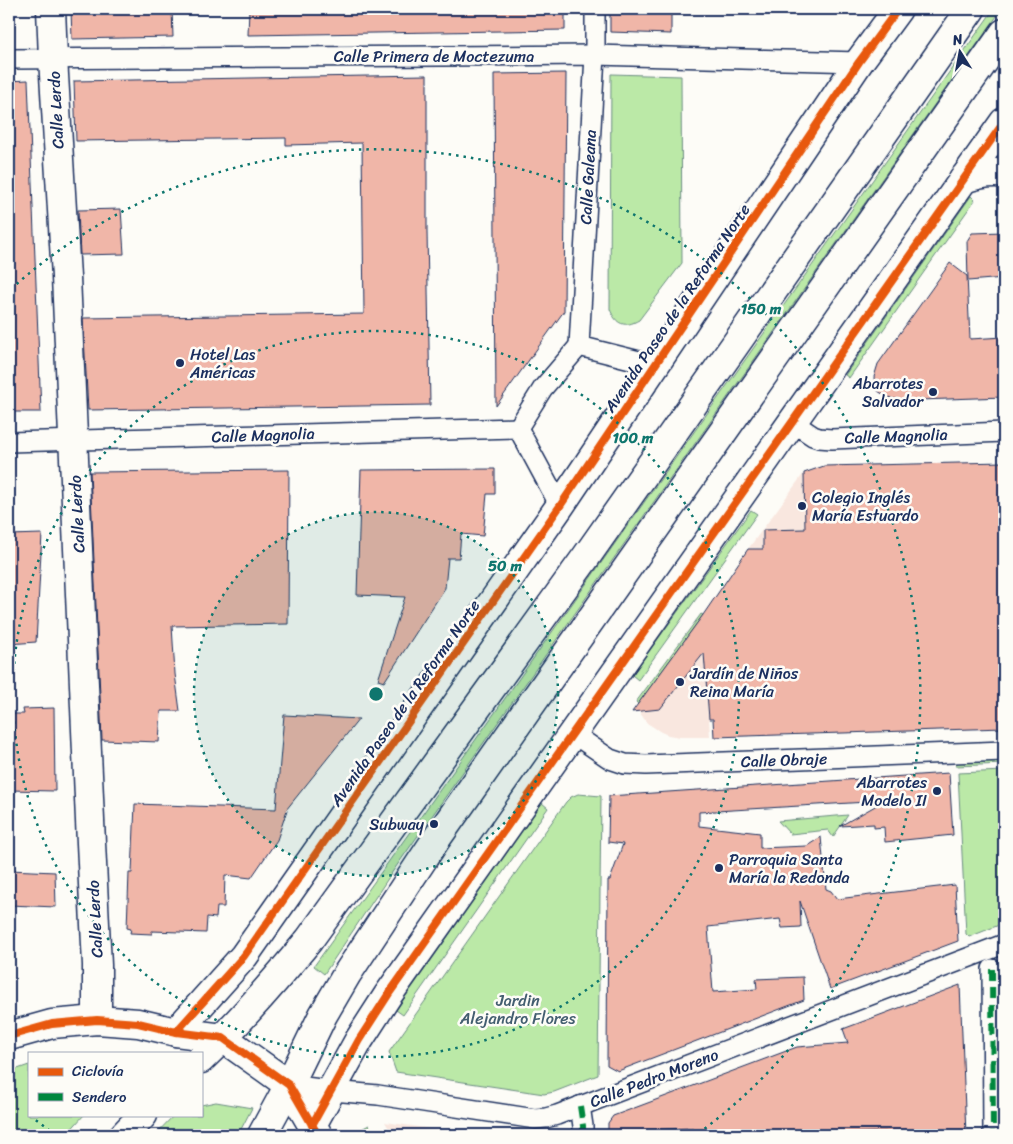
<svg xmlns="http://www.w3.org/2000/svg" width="1013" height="1144" viewBox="0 0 1013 1144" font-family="Sriracha,sans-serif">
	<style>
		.built { fill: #f9e7df }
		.green { fill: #bbe9a7; stroke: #6b8c82 }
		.building { fill: #f0b6a8; stroke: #1b2f5e }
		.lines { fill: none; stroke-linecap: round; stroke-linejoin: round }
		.street-casing { stroke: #1b2f5e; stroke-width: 22 }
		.secondary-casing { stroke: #1b2f5e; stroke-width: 31 }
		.street { stroke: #fdfcf7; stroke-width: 19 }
		.secondary { stroke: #fdfcf7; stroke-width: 28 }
		.quiet { stroke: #00873e; stroke-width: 6; stroke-dasharray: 12 6; stroke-linecap: butt }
		.cycleway-casing { stroke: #fdfcf7; stroke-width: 11 }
		.cycleway { stroke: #e8590c; stroke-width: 8 }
		.ring { fill: none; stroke: #0f766e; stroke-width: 2.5; stroke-dasharray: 2.5 5 }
		.poi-dot { fill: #1b2f5e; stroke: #fdfcf7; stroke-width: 2 }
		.labels { text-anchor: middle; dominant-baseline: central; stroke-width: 5; stroke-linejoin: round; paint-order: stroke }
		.street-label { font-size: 16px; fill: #1b2f5e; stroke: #fdfcf7 }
		.poi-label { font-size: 16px; fill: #1b2f5e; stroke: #fdfcf7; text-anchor: start }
		.park-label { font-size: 16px; fill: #435e70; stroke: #fdfcf7 }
		.centre { fill: #0f766e; stroke: #fdfcf7; stroke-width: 2.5 }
		.ring-label { font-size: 15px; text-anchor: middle; font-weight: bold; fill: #0f766e; stroke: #fdfcf7; stroke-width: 5; stroke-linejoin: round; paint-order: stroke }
	</style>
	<rect width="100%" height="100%" fill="#fdfcf7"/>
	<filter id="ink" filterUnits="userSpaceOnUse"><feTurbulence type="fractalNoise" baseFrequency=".02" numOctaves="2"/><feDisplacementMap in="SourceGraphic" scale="10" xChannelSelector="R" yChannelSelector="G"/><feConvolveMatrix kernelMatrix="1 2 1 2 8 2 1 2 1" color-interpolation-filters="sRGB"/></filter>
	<g filter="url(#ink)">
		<!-- built -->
		<g class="built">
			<polygon points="824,466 826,547 748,549 804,473"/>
			<polygon points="703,615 710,737 680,737 668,735 661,732 647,723 640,713 638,704"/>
			<polygon points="385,1122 452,1132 451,1135 393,1135"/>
		</g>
		<!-- green -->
		<g class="green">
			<polygon points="994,9 1002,9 393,871 324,974 314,966 462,759"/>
			<path d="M611,74L681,76L682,263L639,320C625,328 616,325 610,309Z"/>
			<polygon points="971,196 975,200 849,378 845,375"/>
			<polygon points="751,510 757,514 638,680 632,675"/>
			<polygon points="701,614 703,615 638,704 636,702"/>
			<polygon points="1004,758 1004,764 956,766 956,759"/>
			<polygon points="1004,771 1004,923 969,937 966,934 958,773"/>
			<polygon points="578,794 601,796 598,1075 554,1092 544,1094 396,1072 389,1052 566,802 571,797"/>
			<polygon points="542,803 548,808 403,1015 396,1010"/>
			<polygon points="848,815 833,837 828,830 790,834 778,821"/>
			<polygon points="29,1065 29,1115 84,1115 66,1135 9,1135 9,1072"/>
			<polygon points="216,1102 252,1108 238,1135 155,1135 174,1115 201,1115 201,1105"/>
			<polygon points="369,1125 374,1135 356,1135 354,1133"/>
		</g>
		<!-- building -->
		<g class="building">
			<polygon points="71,9 172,9 173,37 72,39"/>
			<polygon points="249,9 565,9 565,30 248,35"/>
			<polygon points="610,9 671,9 671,34 610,32"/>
			<polygon points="566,73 564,311 496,406 494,74"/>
			<polygon points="427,75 427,231 430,405 88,410 83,318 364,314 362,143 286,145 286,138 76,141 74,81"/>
			<polygon points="28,80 41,412 9,412 9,81"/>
			<polygon points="121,209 124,254 80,255 78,210"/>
			<polygon points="1004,232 1004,278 968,281 967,241 972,233"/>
			<polygon points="950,263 967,276 970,339 1004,337 1004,397 920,400 893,399 884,395 878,391 875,386 874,377 878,364"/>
			<polygon points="1004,462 1004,728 714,737 713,719 709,719 704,653 660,709 632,712 703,615 748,549 763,549 763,530 805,529 804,473 824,466"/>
			<polygon points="495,469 495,494 487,494 483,536 461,534 459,558 448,558 445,588 384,682 378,680 405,597 357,595 361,470"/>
			<polygon points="289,470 288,624 172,626 175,674 180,711 161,711 159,742 102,740 90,472"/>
			<polygon points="42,534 36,642 9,644 9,535"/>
			<polygon points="54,708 55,791 9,790 9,714 24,714 23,709"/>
			<polygon points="284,715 359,719 286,810 287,810 277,840 251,878 225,875 224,907 217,907 216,918 207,917 206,933 152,931 152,934 130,933 131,929 127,928 129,873 132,873 135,804 276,809"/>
			<polygon points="949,773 953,835 885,842 884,827 874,828 874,824 840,826 884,801 699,812 699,826 760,833 760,848 807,846 821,837 826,889 831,891 837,899 955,885 958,941 830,989 800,901 801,927 782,928 780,919 708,927 713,992 757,989 756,979 803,977 804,1000 618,1071 607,1065 608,880 610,880 623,844 608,842 609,796"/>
			<polygon points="9,870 55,872 56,907 9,905"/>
			<polygon points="960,985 966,1135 886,1135 886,1132 840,1133 840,1135 692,1135 692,1128 646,1130 646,1135 608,1135 608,1123 613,1116 797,1047 848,1043 843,1029"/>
		</g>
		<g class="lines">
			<defs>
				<g id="street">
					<polyline points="9,59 595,55 859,62"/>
					<polyline points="579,346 595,55 595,9"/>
					<polyline points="579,346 655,365"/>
					<polyline points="792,422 813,436 819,438 832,439 1004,432"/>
					<polyline points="518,428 543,388 579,346"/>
					<polyline points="518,428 560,506"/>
					<polyline points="9,442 518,428"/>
					<polyline points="572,733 610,759 625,764 646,765 1004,751"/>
					<polyline points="992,969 993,1135"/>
					<polyline points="289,1085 344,1092 378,1095 535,1119 546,1118 557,1115 1004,944"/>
					<polyline points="580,1106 583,1126 583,1135"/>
				</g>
				<g id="secondary">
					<polyline points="51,9 53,58 66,277 91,843 97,965 97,1020"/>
					<path d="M963,179C976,175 991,171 1004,174"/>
					<polyline points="176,1032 244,956 560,506 859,62 898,9"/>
					<polyline points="9,1036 52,1024 97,1020 138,1023 176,1032 223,1038 289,1085 318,1135"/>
					<path d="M201,1059C240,1022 275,981 309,940L586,557L971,9"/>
					<polyline points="312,1125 359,1040 388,995 1004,122"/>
					<polyline points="124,1135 143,1115"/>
					<polyline points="262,1135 289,1085 323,1015 347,974 437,838 1004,33"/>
				</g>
			</defs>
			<!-- street casing -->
			<use href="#street" class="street-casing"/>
			<!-- secondary casing -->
			<use href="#secondary" class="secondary-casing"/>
			<!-- street -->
			<use href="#street" class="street"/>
			<!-- secondary -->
			<use href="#secondary" class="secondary"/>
			<!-- quiet -->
			<g class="quiet">
				<polyline points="992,969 993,1135"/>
				<polyline points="580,1106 583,1126 583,1135"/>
			</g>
			<defs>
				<g id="cycleway">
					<polyline points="176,1032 244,956 560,506 859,62 898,9"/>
					<polyline points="9,1036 52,1024 97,1020 138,1023 176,1032 223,1038 289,1085 318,1135"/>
					<polyline points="312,1125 359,1040 388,995 1004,122"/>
				</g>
			</defs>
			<!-- cycleway casing -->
			<use href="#cycleway" class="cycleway-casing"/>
			<!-- cycleway -->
			<use href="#cycleway" class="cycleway"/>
		</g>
	</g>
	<!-- distance rings -->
	<circle cx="376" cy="694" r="182" fill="#0f766e" fill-opacity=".12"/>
	<g class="ring">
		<circle cx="376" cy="694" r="182"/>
		<circle cx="376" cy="694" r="363"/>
		<path d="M56 1135A545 545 0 0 1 33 1118M11 289A545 545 0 1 1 696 1135"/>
	</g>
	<!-- markers -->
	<g class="poi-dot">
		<circle cx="180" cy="363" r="5"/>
		<circle cx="933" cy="392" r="5"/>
		<circle cx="802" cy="506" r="5"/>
		<circle cx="680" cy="682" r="5"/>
		<circle cx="937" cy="791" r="5"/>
		<circle cx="434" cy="824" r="5"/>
		<circle cx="719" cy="868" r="5"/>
	</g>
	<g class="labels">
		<!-- street labels -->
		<g class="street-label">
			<text x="434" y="56">Calle Primera de Moctezuma</text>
			<text transform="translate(56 110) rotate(-93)">Calle Lerdo</text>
			<text transform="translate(588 177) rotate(-87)">Calle Galeana</text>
			<text transform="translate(677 308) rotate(-56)">Avenida Paseo de la Reforma Norte</text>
			<text transform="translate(263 435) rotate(-2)">Calle Magnolia</text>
			<text transform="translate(896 436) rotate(-2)">Calle Magnolia</text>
			<text transform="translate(77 514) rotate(-93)">Calle Lerdo</text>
			<text transform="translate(405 703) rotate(-55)">Avenida Paseo de la Reforma Norte</text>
			<text transform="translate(784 760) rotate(-2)">Calle Obraje</text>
			<text transform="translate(95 919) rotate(-93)">Calle Lerdo</text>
			<text transform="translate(654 1078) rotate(-21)">Calle Pedro Moreno</text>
		</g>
		<!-- poi labels -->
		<g class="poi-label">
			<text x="190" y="354">Hotel Las<tspan x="190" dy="18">Américas</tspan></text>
			<text x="923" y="383" text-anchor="end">Abarrotes<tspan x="923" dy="18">Salvador</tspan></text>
			<text x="812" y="497">Colegio Inglés<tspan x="812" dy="18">María Estuardo</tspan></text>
			<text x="690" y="673">Jardín de Niños<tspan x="690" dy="18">Reina María</tspan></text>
			<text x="927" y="782" text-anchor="end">Abarrotes<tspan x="927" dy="18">Modelo II</tspan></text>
			<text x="424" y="824" text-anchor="end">Subway</text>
			<text x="729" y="859">Parroquia Santa<tspan x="729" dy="18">María la Redonda</tspan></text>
		</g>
		<!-- park labels -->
		<g class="park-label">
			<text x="518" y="1000">Jardin<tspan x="518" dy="18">Alejandro Flores</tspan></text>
		</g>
	</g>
	<circle cx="376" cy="694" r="8" class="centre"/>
	<g class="ring-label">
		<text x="761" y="314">150 m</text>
		<text x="633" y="443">100 m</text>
		<text x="505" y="571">50 m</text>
	</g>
	<!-- margin -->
	<rect width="1013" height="1144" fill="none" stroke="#fdfcf7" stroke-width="30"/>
	<rect x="15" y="15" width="983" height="1114" fill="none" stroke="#1b2f5e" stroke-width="2" filter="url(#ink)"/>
	<!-- legend -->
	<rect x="28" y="1052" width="175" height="65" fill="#fdfcf7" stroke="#a3aaba"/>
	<rect x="38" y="1068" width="25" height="8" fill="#e8590c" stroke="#a3aaba"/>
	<text x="72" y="1076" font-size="15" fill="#1b2f5e">Ciclovía</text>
	<rect x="38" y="1093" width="25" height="8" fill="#00873e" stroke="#a3aaba"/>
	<text x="72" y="1102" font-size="15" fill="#1b2f5e">Sendero</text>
	<!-- north arrow -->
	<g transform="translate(960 52) rotate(349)" stroke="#fdfcf7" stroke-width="4" paint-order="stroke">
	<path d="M0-4L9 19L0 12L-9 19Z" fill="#1b2f5e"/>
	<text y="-8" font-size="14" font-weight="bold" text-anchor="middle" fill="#1b2f5e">N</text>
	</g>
</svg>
